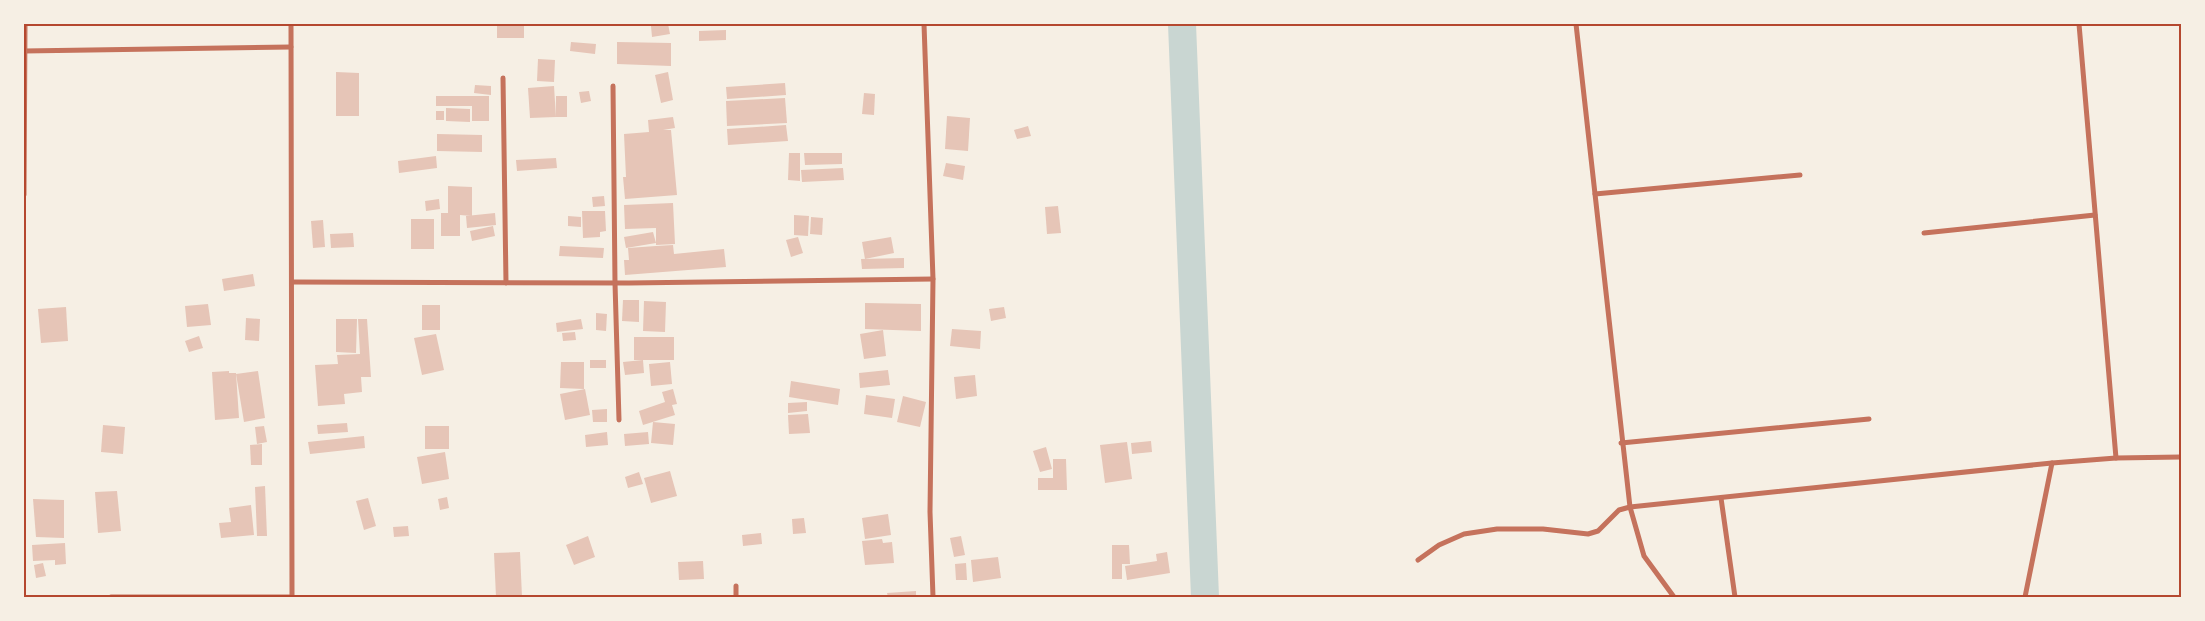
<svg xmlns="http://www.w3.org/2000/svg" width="2205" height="621" viewBox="0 0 2205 621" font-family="'Space Grotesk',sans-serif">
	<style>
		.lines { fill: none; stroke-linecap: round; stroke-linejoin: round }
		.river { stroke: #c9d6d2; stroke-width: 28 }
		.building { fill: #e6c5b7 }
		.minor { stroke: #c5725c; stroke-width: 5 }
		.neatline { fill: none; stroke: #b5482f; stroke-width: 2 }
	</style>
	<rect width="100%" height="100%" fill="#f6efe4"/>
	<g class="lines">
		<!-- river -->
		<polyline class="river" points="1182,24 1205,597"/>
	</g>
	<!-- building -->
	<g class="building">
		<rect x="497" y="24" width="27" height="14"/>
		<polygon points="668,24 670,34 652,37 651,26"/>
		<polygon points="726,30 726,40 699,41 699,31"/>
		<polygon points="571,42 596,44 595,54 570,51"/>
		<polygon points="617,42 671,43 671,66 617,64"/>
		<polygon points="538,59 555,60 554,82 537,81"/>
		<polygon points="336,72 359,73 359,116 336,116"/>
		<polygon points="668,72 673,100 661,103 655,75"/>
		<polygon points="785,83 786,95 727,99 726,87"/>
		<polygon points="475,85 491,86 491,95 474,93"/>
		<polygon points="554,86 556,117 530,118 528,88"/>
		<polygon points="589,91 591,101 581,103 579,92"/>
		<polygon points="864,93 875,94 874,115 862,114"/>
		<polygon points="436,96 489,96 489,121 472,121 472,106 436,106"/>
		<rect x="556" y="96" width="11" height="21"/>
		<polygon points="785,98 787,123 727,126 726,101"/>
		<polygon points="446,108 470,109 470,122 446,121"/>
		<rect x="436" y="111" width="8" height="9"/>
		<polygon points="947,116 970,118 968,151 945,149"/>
		<polygon points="673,117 675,128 663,130 671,130 677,195 625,199 623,177 626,177 624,134 649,132 648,120"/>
		<polygon points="786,125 788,141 728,145 727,129"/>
		<polygon points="1028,126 1031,136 1017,139 1014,130"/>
		<polygon points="437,134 482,135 482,152 437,151"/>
		<polygon points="789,153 800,153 800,181 788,180"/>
		<polygon points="804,153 842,153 842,164 805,165"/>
		<polygon points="436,156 437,168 399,173 398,161"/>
		<polygon points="556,158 557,168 517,171 516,160"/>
		<polygon points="946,163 965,166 963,180 943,176"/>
		<polygon points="843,168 844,180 802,182 801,170"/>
		<polygon points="448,186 472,187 472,216 460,215 460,236 441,236 441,213 448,213"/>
		<polygon points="604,196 605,206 593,207 592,197"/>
		<polygon points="439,199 440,209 426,211 425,201"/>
		<polygon points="673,203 675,244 656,245 656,228 625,229 624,205"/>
		<polygon points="1058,206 1061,233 1047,234 1045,207"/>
		<polygon points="582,211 605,211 606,231 600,232 600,237 583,238"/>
		<polygon points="495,213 496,225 467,228 466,216"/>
		<polygon points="794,215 809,216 808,236 794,235"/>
		<polygon points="568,216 581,217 581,227 568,226"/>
		<polygon points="811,217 823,218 822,235 810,234"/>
		<rect x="411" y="219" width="23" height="30"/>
		<polygon points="323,220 325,247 313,248 311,221"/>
		<polygon points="493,226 495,236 472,241 470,231"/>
		<polygon points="653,232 656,243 626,248 624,237"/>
		<polygon points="353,233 354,247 331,248 330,234"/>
		<polygon points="798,237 803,253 791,257 786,240"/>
		<polygon points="891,237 894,253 865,259 862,242"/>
		<polygon points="673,245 674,254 724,249 726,267 625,275 624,260 629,260 628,248 656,246 657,248 656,246"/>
		<polygon points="560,246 604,248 603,258 559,256"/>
		<polygon points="904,258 904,268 862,269 861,259"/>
		<polygon points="253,274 255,286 224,291 222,279"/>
		<polygon points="623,300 639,300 639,322 622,321"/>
		<polygon points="644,301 666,302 665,332 643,331"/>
		<polygon points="865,303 921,304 921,331 865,329"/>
		<polygon points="208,304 211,325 187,327 185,306"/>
		<rect x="422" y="305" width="18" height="25"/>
		<polygon points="66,307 68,341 41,343 38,309"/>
		<polygon points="1004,307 1006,318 991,321 989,309"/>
		<polygon points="596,313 607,314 606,331 596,330"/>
		<polygon points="246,318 260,319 259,341 245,340"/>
		<polygon points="336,319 357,319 356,353 336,352"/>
		<polygon points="358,319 367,319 371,377 361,377 362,392 344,394 345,404 318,406 315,365 338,364 337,355 360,354"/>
		<polygon points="581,319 583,329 557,332 556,323"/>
		<polygon points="952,329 981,331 980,349 950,346"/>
		<polygon points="883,330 886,356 864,359 860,334"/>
		<polygon points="575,332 576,340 563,341 562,333"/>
		<polygon points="436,334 444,370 422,375 414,338"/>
		<polygon points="199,336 203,348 189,352 185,341"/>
		<rect x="634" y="337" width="40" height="23"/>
		<rect x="590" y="360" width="16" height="8"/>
		<polygon points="643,360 644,373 625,375 623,362"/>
		<polygon points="561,362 584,362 584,389 560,388"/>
		<polygon points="670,362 672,384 651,386 649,364"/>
		<polygon points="888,370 890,385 860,388 859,373"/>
		<polygon points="229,371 229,373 236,373 239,418 215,420 212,372"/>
		<polygon points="258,371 265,418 244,422 236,374"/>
		<polygon points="975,375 977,396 956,399 954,377"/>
		<polygon points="791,381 840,389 838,405 789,397"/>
		<polygon points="585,389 590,415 565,420 560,394"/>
		<polygon points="673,389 677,404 672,405 675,415 643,425 639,411 665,402 662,392"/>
		<polygon points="866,395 895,399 892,418 864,414"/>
		<polygon points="903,396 926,402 920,427 897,422"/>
		<polygon points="807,402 807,411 788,413 788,403"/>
		<polygon points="607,409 607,422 593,422 592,410"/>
		<polygon points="808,414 810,433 789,434 788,415"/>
		<polygon points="653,422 675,424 673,445 651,443"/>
		<polygon points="347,423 348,432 318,434 317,425"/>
		<polygon points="103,425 125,427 123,454 101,452"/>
		<polygon points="264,426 267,442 257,444 255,427"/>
		<rect x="425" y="426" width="24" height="23"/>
		<polygon points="607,432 608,445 586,447 585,435"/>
		<polygon points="648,432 649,444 625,446 624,434"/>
		<polygon points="364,436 365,448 310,454 308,442"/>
		<polygon points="1151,441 1152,452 1132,454 1131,443"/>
		<polygon points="1127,442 1132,479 1105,483 1100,445"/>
		<polygon points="262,444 262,465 251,465 250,445"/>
		<polygon points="1046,447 1052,469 1040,472 1033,451"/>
		<polygon points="445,452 449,479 422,484 417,457"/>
		<polygon points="1053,459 1066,459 1067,490 1038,490 1038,478 1053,478"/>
		<polygon points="670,471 677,496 651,503 644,478"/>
		<polygon points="639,472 643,484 628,488 625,477"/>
		<polygon points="265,486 267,536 257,536 255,487"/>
		<polygon points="117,491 121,531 98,533 95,492"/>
		<polygon points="447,497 449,508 440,510 438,499"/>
		<polygon points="368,498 376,526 364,530 356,501"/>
		<polygon points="33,499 64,500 64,538 36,537"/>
		<polygon points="251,505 254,535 221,538 219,523 231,522 229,508"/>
		<polygon points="888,514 891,535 865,539 862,518"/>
		<polygon points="804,518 806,533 793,534 792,519"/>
		<polygon points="408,526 409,536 394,537 393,527"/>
		<polygon points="761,533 762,544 743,546 742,535"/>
		<polygon points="588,536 595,557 574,565 566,545"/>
		<polygon points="961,536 965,555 954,557 950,538"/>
		<polygon points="882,539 883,543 892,542 894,563 865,565 862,541"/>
		<polygon points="65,543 66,564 55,565 55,560 33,561 32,545"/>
		<polygon points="1112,545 1129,545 1130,564 1122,564 1122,579 1112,579"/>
		<polygon points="520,552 522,597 496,597 494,553"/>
		<polygon points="1167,552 1170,573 1127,580 1125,566 1157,561 1156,554"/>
		<polygon points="998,557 1001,578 973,582 971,560"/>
		<polygon points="703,561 704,579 679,580 678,562"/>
		<polygon points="43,563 46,576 36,578 34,565"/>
		<polygon points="966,563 967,580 956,580 955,564"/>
		<polygon points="916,591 916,597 888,597 887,593"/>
	</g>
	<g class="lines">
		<!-- minor -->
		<g class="minor">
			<polyline points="291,24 292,597"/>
			<polyline points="924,24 933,279 930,512 933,597"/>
			<polyline points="1576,24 1630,507 2052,463 2116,458 2181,457"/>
			<polyline points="2079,24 2116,458"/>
			<polyline points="24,51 291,47"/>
			<polyline points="503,78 506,283"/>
			<polyline points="613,86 615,283 619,420"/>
			<polyline points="1595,194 1800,175"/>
			<polyline points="24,195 25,24"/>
			<polyline points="1924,233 2095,215"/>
			<polyline points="292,282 629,283 933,279"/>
			<polyline points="1621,443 1869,419"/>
			<polyline points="1721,498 1735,597"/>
			<polyline points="1418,560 1439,545 1464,534 1497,529 1543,529 1588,534 1598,531 1619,510 1630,507 1644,556 1674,597"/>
			<polyline points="736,586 736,597"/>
			<polyline points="111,597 292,597"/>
			<polyline points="2025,597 2052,463"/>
		</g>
	</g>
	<!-- border -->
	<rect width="2205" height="621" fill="none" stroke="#f6efe4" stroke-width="50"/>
	<rect x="25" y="25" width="2155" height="571" class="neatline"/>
</svg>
